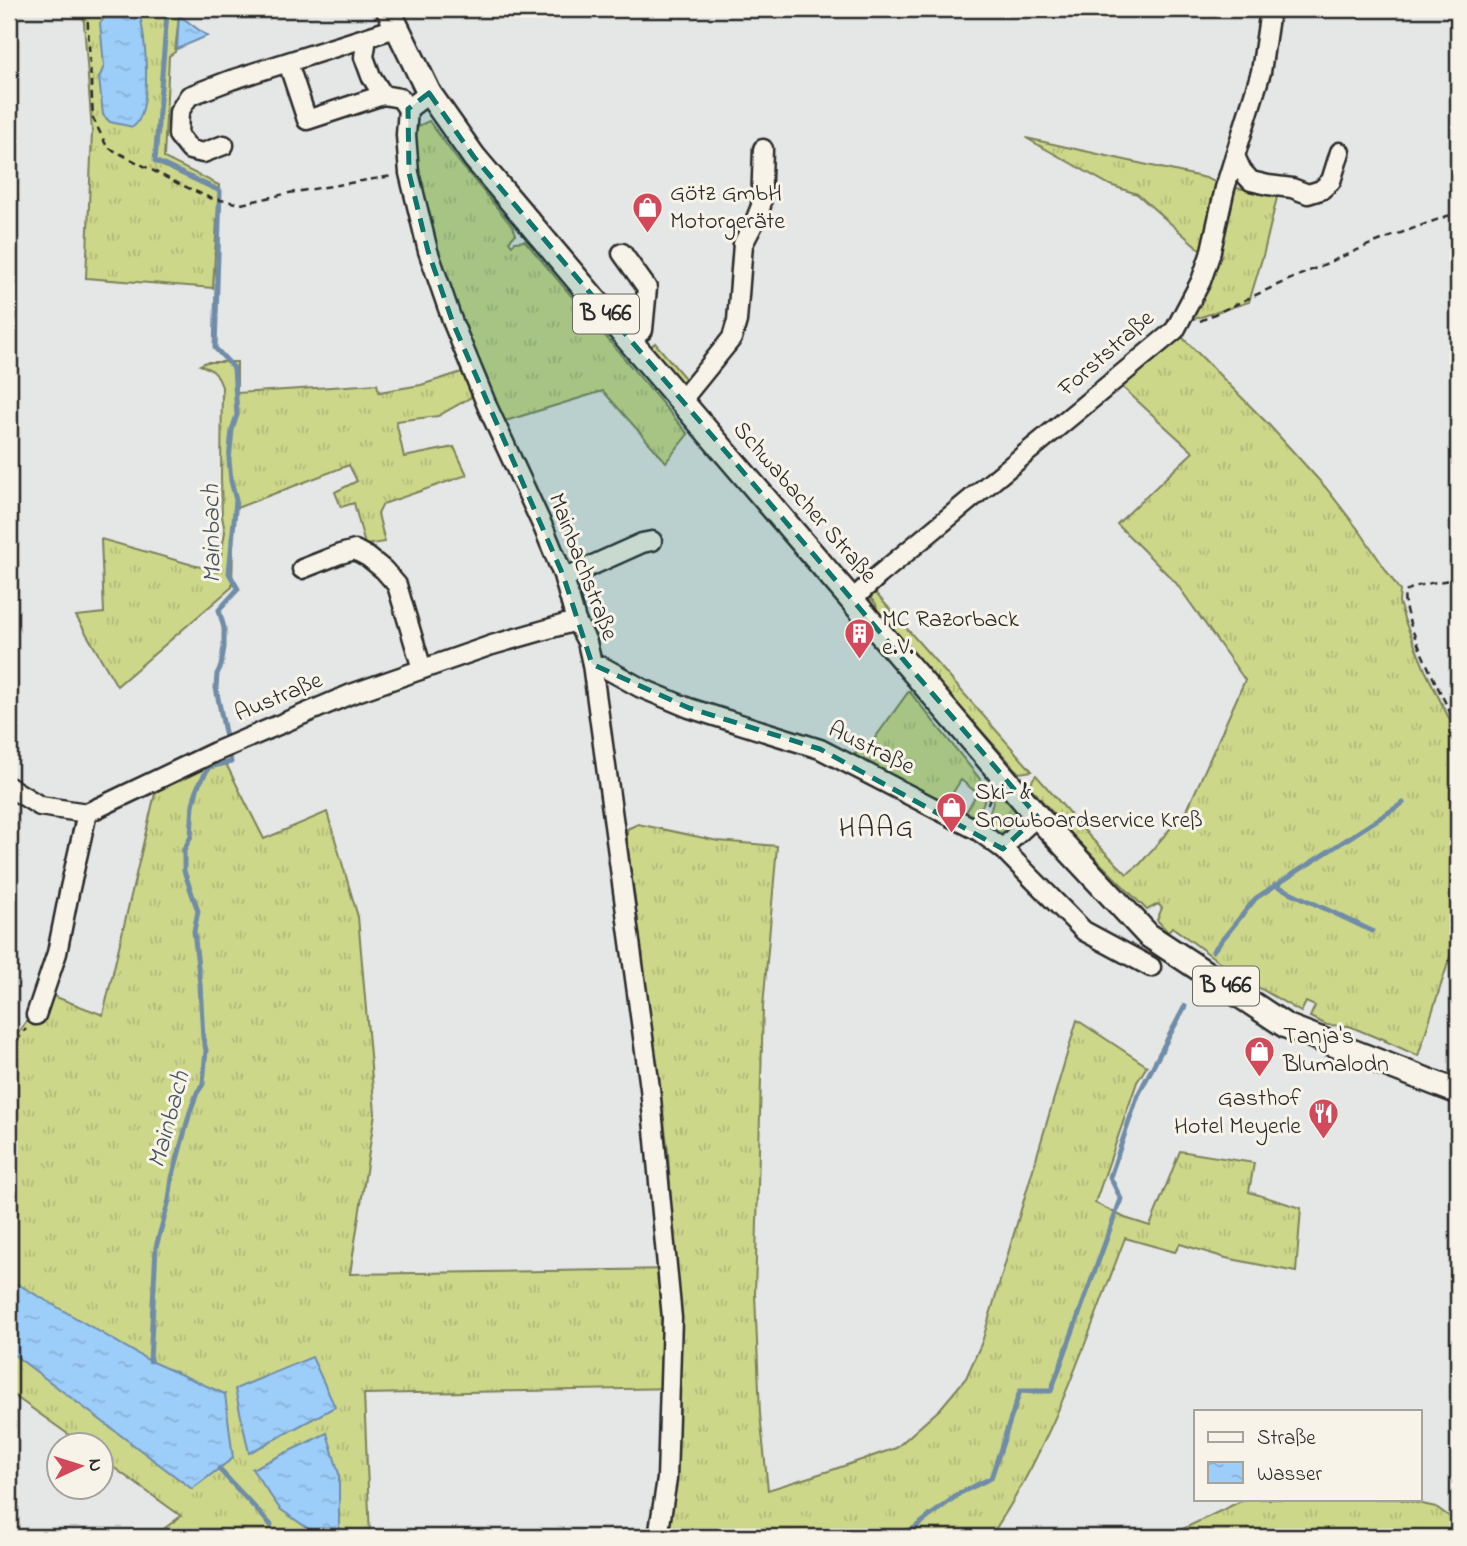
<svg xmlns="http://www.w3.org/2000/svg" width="1467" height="1546" viewBox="0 0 1467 1546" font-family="'Indie Flower',sans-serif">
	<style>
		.grass { fill: url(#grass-tufts); stroke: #7c815a; stroke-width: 2 }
		.forest { fill: url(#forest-firs); stroke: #7c815a; stroke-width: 2 }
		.water { fill: url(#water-ripples); stroke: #6f8ca7; stroke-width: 2 }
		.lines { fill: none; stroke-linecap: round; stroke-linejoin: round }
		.stream { stroke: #6f8ca7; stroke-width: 5 }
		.minor-casing { stroke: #2b2b2b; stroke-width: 23 }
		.major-casing { stroke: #2b2b2b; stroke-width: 28 }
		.path { stroke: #2b2b2b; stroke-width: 2.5; stroke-dasharray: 7 5; stroke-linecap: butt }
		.minor { stroke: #f7f3e8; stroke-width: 18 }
		.major { stroke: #f7f3e8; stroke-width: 23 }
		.marked { fill: #0f766e; fill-opacity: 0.2; stroke: #0f766e; stroke-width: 5; stroke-dasharray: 14 9; stroke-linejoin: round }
		.labels { text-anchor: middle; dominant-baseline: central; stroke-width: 6; stroke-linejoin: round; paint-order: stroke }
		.shield { fill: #f7f3e8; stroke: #686764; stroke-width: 2 }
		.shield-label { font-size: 23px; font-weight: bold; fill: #2b2b2b }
		.poi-label { font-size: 24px; fill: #2b2b2b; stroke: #f7f3e8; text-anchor: start }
		.street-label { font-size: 24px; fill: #2b2b2b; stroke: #f7f3e8 }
		.water-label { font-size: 26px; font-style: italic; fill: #48545e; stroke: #f7f3e8 }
		.quarter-label { font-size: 28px; letter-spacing: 2px; fill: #2b2b2b; stroke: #f7f3e8 }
	</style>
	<defs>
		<pattern id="grass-tufts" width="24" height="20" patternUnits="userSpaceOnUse" patternTransform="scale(1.75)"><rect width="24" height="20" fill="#cdd78a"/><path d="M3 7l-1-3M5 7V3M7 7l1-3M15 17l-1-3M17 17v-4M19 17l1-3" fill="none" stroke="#b0b977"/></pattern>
		<pattern id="forest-firs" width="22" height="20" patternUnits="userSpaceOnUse" patternTransform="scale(1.75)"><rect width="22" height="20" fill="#cdd78a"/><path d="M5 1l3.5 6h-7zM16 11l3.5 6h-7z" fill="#b0b977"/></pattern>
		<pattern id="water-ripples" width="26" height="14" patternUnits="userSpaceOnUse" patternTransform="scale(1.75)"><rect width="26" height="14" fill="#9dcdf9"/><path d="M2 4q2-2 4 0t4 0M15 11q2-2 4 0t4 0" fill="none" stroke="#87b0d6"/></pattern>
	</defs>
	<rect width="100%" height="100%" fill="#e5e6e6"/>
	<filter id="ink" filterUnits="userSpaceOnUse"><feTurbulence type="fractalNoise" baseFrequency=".0143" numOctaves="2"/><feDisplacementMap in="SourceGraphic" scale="14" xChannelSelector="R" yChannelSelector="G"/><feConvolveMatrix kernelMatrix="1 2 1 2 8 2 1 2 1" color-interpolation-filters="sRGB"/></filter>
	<g filter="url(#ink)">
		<!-- grass -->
		<g class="grass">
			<polygon points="83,9 176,9 179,15 175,52 169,56 164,158 219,185 213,288 86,278 92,132"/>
			<polygon points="429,121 459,162 513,227 516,234 509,241 512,245 515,242 525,241 688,434 666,462 603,391 502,422 457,310 438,257 421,187 415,153 416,127"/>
			<polygon points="1026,138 1206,178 1227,187 1278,193 1264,252 1249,302 1194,319 1188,317 1212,260 1137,194 1110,185"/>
			<polygon points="1181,336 1269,425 1326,488 1361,533 1400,591 1399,602 1404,619 1425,670 1450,720 1458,718 1458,932 1418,1056 1385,1041 1386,1040 1381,1038 1380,1039 1349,1026 1327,1025 1310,1017 1315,1006 1306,1002 1301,1012 1237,975 1172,927 1168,932 1157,920 1162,908 1158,904 1147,910 1077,840 1030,787 1033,779 1036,775 1091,838 1127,874 1140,864 1188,808 1245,680 1176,583 1117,524 1193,452 1119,384 1161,347"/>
			<polygon points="655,343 689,383 683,388 650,347"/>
			<path d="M206,362H237V393L377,384L379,392L421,385L462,372L473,396L438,416L396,421L404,457L454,447L467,475L383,504L378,514L385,542L365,545L354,503L341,507L335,492L357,481L349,465L234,509L232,587L117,686L76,616L104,613L101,539L218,572L225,532L222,516L221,478L222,387C217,373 214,370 200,365Z"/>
			<polygon points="872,589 1032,771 1019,773 878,614 876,604 863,590"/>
			<path d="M909,691L980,779C991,797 982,805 974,822L964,816L977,793L961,780L945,805L852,758L861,747L869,746Z"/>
			<path d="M222,756L264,839L327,812L358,917L375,1113L350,1274L674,1269L668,1151L627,842V829L638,824L718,841L777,846L763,1007L755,1294L760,1414L768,1490L832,1470L896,1448L940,1409L966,1378L982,1342L1077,1020L1147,1066L1137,1082L1095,1203L1125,1218L1150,1226L1180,1151L1254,1163L1249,1192L1301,1208L1296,1272L1226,1258L1180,1244L1175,1252L1125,1238C1086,1339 1052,1447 990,1537H661L675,1388L364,1394L370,1537H153L181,1516L102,1459V1444H82L9,1392V1045L48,994L103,1015L157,785Z"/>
			<polygon points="1249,1499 1399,1499 1436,1507 1450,1517 1457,1526 1458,1537 1166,1537 1239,1502"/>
		</g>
		<!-- forest -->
		<path class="forest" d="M991,782C997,789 1010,800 1014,808C1019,818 1009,834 997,833C991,832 987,826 983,823C994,807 995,801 991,782Z"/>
		<!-- water -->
		<g class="water">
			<path d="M139,13C146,34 153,113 133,127L110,122L103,115L99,78L104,66L100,23L105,17Z"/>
			<polygon points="179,15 207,36 177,49"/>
			<polygon points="9,1279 150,1361 225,1394 233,1458 192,1489 9,1351"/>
			<polygon points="312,1357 335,1407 249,1453 235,1389"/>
			<polygon points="327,1433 339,1474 339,1537 320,1537 280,1509 252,1469"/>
		</g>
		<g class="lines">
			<!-- stream -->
			<g class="stream">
				<polyline points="1275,885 1372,931"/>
				<polyline points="1213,951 1256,898 1403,803"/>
				<polyline points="150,1361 156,1247 169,1200 172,1178 190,1112 197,1093 203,1084 206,1050 203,1038 200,984 194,931 198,911 184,871 184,850 191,836 193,804 198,786 209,767 231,762 216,688 217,674 221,666 224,647 224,628 219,610 238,589 229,573 236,500 231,481 229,460 232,430 237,415 234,368 215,348 220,191 155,161 167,13 165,9"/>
				<polyline points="219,1469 271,1525"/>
				<polyline points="885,1537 913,1529 960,1493 991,1478 1020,1391 1051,1391 1121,1199 1110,1177 1138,1095 1185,1006"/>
			</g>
			<defs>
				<g id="minor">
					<polyline points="367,38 364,57 371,76 383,95"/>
					<polyline points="288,63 307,120 383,95 400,98 408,109"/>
					<polyline points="429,93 408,109 406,135 409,173 428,251 453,323 488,408 544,529 563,575 576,621 587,642 592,664 650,1088 672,1318 667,1479 658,1537"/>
					<polyline points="224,145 203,153 190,150 178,135 179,112 189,96 231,80 396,28"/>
					<polyline points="1235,156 1242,171 1251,181 1268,185 1292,188 1308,194 1321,190 1331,181 1340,152"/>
					<polyline points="622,253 647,288 643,330 630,341"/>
					<polyline points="681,401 732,338 737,321 743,244 755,221 761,206 763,149"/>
					<polyline points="302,569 340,554 355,550 368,557 384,570 397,585 422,669"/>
					<polyline points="564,578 642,543 652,541"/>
					<polyline points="853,599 879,575 1175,330 1201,281 1210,255 1225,188 1261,72 1269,17"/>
					<polyline points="592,664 603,667 641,688 689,708 820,749 977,830 1003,849 1084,931 1151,967"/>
					<polyline points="9,787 40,806 87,813 215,752 351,694 492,645 576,621"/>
					<polyline points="1003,849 1014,837 1037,816"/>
					<polyline points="36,1015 57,953 70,888 87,813"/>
				</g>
				<polyline id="major" points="388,9 429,93 474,157 616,325 1037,816 1148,935 1286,1026 1458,1092"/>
			</defs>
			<!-- minor casing -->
			<use href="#minor" class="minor-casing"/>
			<!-- major casing -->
			<use href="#major" class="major-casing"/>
			<!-- path -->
			<g class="path">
				<polyline points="87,9 93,118 107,147 171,180 210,198 241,204 289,193 392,176"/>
				<polyline points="1200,321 1275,286 1371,244 1447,216 1458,214"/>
				<path d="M1451,714C1443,697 1395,606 1406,592C1412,584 1447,581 1458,579"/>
				<polyline points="983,815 990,798 990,792"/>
				<polyline points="9,1051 26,1029"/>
			</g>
			<!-- minor -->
			<use href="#minor" class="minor"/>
			<!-- major -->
			<use href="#major" class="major"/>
		</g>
	</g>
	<!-- marked area -->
	<path class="marked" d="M429,93L474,157L1037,816L1003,849L820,749L689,708L592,664L563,575L453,323L428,251L409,173L408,109Z"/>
	<!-- icons -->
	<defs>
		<symbol id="shop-pin" viewBox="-11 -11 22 30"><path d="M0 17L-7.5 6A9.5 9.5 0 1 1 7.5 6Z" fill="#d1495b" stroke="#f7f3e8"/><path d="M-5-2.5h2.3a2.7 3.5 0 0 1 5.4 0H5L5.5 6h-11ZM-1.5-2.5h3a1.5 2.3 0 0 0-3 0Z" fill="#fff"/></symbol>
		<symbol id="building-pin" viewBox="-11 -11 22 30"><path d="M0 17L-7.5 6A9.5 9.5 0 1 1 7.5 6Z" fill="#d1495b" stroke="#f7f3e8"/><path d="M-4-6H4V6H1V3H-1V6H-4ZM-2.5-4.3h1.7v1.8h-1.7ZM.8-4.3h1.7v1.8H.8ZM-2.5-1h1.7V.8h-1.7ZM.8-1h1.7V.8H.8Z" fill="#fff"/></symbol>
		<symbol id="restaurant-pin" viewBox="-11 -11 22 30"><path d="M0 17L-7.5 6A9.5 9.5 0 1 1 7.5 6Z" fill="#d1495b" stroke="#f7f3e8"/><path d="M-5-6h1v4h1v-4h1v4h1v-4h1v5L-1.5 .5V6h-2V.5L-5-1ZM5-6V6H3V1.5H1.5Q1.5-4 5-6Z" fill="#fff"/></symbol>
	</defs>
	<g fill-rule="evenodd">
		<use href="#shop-pin" x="630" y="190" width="35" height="47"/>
		<use href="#building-pin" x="842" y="616" width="35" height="47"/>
		<use href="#shop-pin" x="934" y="790" width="35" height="47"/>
		<use href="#shop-pin" x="1242" y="1034" width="35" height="47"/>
		<use href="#restaurant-pin" x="1306" y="1096" width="35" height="47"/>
	</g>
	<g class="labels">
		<!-- shield labels -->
		<g class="shield">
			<rect x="573" y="294.5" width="66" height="39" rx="5"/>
			<rect x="1193" y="966.5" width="66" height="39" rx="5"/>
		</g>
		<g class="shield-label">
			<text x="606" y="314">B 466</text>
			<text x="1226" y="986">B 466</text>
		</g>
		<!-- poi labels -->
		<g class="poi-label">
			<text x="670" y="194">Götz GmbH<tspan x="670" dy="28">Motorgeräte</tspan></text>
			<text x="882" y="620">MC Razorback<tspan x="882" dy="28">e.V.</tspan></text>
			<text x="975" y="793">Ski- &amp;<tspan x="975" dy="28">Snowboardservice Kreß</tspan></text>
			<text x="1283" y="1037">Tanja's<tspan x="1283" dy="28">Blumalodn</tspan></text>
			<text x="1301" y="1099" text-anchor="end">Gasthof<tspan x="1301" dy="28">Hotel Meyerle</tspan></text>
		</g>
		<!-- street labels -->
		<g class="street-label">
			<text transform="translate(1107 354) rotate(-41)">Forststraße</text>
			<text transform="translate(804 503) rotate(49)">Schwabacher Straße</text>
			<text transform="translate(582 567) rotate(69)">Mainbachstraße</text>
			<text transform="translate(279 698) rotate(-23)">Austraße</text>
			<text transform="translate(871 749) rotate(26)">Austraße</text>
		</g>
		<!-- water labels -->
		<g class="water-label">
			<text transform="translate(213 534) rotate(-91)">Mainbach</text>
			<text transform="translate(170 1120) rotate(-75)">Mainbach</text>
		</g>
		<!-- quarter labels -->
		<g class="quarter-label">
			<text x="877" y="829">HAAG</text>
		</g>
	</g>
	<!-- margin -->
	<rect width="1467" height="1546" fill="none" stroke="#f7f3e8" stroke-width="35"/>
	<rect x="18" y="18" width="1432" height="1511" fill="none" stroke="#2b2b2b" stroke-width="2.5" filter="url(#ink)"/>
	<!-- legend -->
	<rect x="1194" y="1410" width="228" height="91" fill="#f7f3e8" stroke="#a5a39c" stroke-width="2"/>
	<rect x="1208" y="1432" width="35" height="10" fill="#f7f3e8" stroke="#a5a39c" stroke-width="2"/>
	<text x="1257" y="1444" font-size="21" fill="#2b2b2b">Straße</text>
	<rect x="1208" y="1462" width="35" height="21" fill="url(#water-ripples)" stroke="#a5a39c" stroke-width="2"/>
	<text x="1257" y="1480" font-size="21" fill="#2b2b2b">Wasser</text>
	<!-- north arrow -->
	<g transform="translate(80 1466) rotate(86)"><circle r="33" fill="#f7f3e8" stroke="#a5a39c" stroke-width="2"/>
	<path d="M0-5L12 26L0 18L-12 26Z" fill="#d1495b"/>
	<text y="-10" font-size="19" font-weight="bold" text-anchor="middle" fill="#2b2b2b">N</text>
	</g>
</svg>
